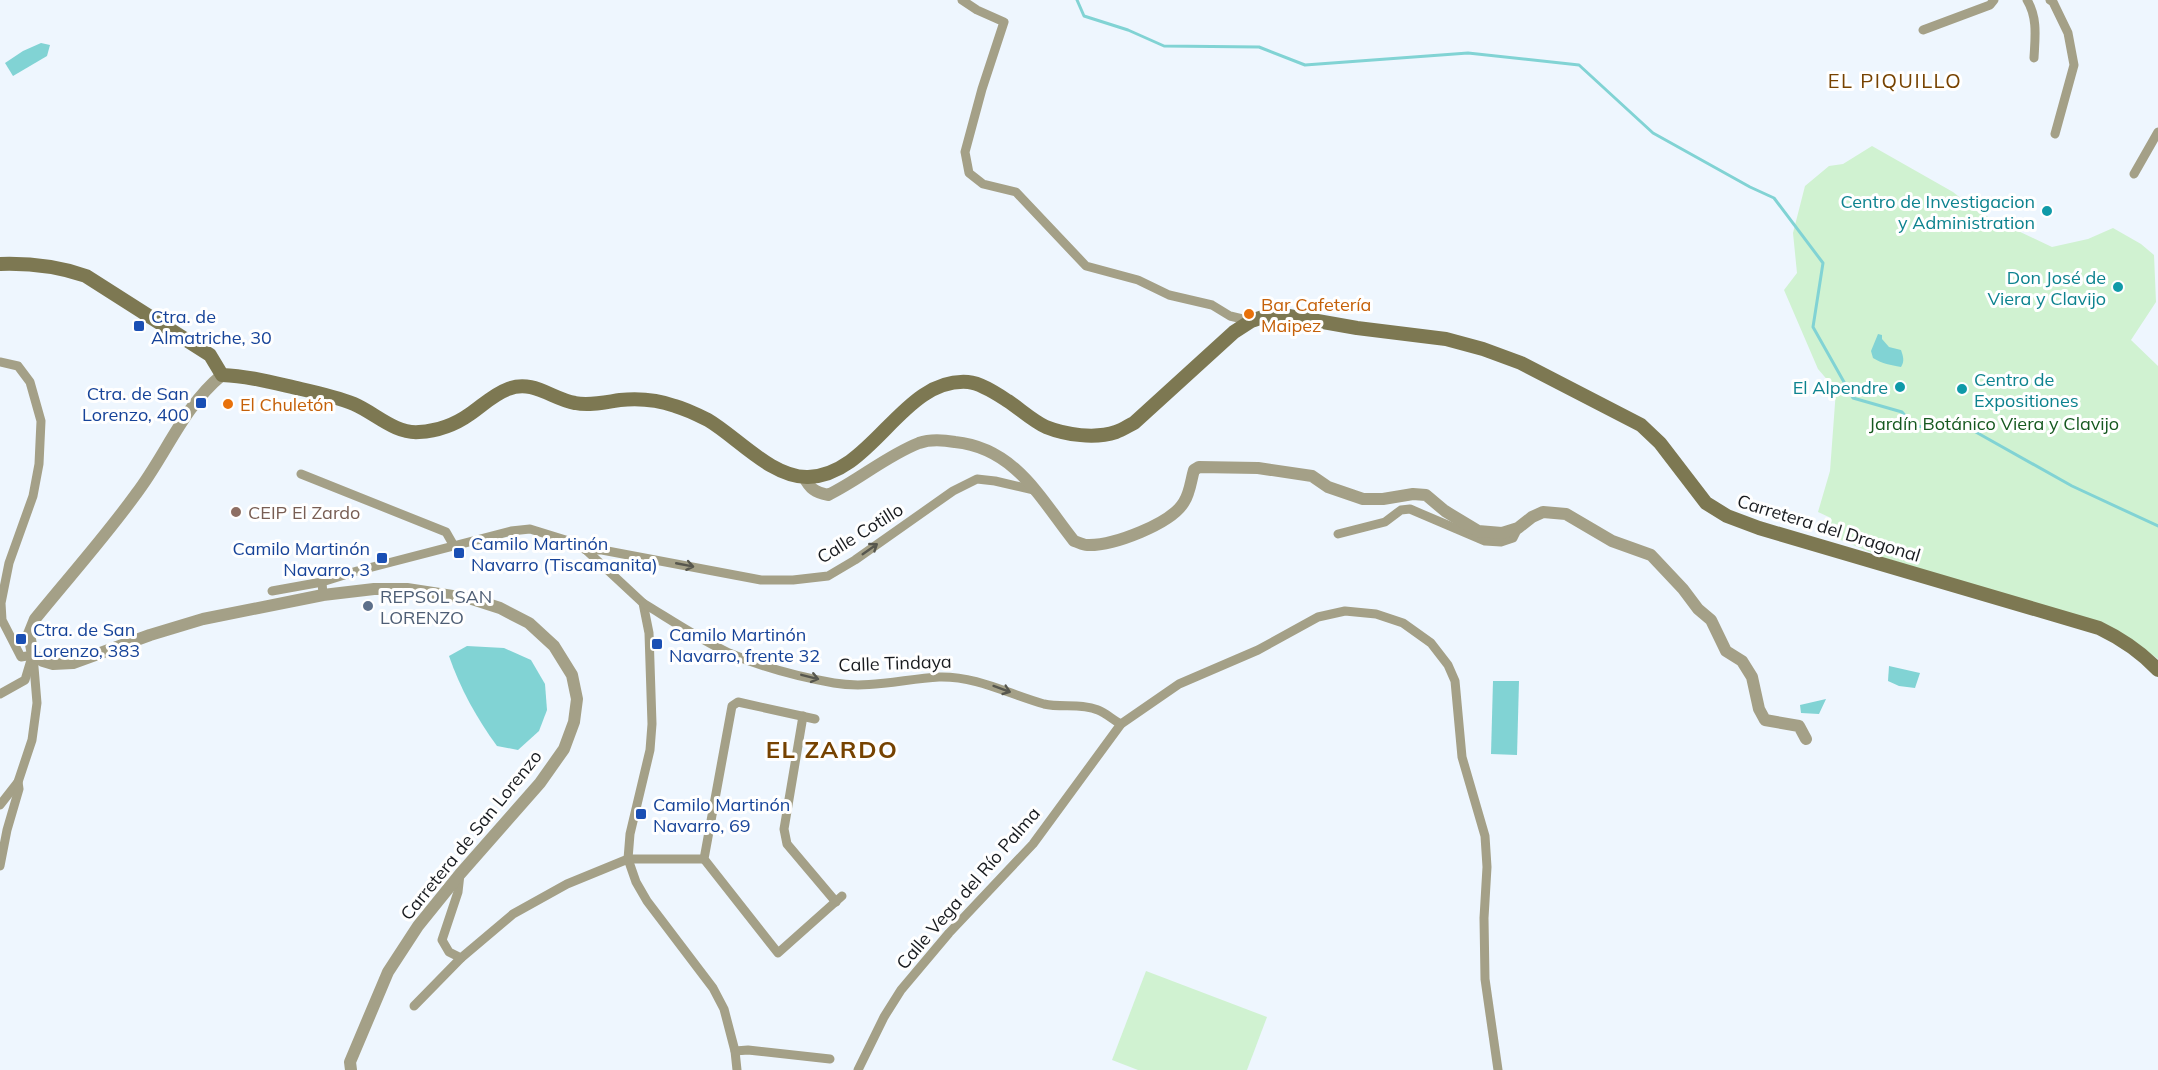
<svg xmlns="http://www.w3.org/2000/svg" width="2158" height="1070" viewBox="0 0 2158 1070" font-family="Mulish,sans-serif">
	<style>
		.green { fill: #d0f2d1 }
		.water { fill: #81d3d4 }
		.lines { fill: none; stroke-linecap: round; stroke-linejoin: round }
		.stream { stroke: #81d3d4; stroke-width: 3 }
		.minor { stroke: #a4a087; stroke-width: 9 }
		.tertiary { stroke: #a4a087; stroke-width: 12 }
		.secondary { stroke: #7d7852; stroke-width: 14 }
		.oneway { stroke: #57574e }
		.culture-dot { fill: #0f9aa8; stroke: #fff; stroke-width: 2 }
		.food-dot { fill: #e8710a; stroke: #fff; stroke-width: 2 }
		.transit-dot { fill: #1a4fb4; stroke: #fff; stroke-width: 2 }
		.education-dot { fill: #8d6e63; stroke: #fff; stroke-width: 2 }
		.service-dot { fill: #5c6f8a; stroke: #fff; stroke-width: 2 }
		.labels { text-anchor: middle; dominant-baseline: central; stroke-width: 6; stroke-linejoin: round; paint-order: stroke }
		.culture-label { font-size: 18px; fill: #0d838f; stroke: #fff; text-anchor: end }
		.food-label { font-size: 18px; fill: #c56008; stroke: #fff; text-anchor: start }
		.transit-label { font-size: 18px; fill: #164399; stroke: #fff; text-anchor: start }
		.park-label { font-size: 18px; fill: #165920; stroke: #fff }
		.education-label { font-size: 18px; fill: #785e54; stroke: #fff; text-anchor: start }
		.street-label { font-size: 18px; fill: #181b1f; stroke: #fff }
		.service-label { font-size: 18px; fill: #4e5e75; stroke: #fff; text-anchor: start }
		.neighbourhood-label { font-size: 20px; letter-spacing: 1.5px; fill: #764200; stroke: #fff }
		.district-label { font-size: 24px; font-weight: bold; letter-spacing: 1.5px; fill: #764200; stroke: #fff }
	</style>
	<rect width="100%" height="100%" fill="#eef6fe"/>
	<!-- green -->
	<g class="green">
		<polygon points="1872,146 1953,192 1978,212 2052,247 2088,239 2113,228 2141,244 2154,255 2156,302 2131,340 2158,366 2158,659 2118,631 1882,557 1831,536 1831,518 1818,512 1830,471 1836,390 1818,369 1784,290 1797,273 1793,233 1805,186 1829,166 1843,164"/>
		<polygon points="1146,971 1267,1017 1247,1070 1138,1070 1112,1060"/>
	</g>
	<!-- water -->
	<g class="water">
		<polygon points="41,43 50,45 47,56 13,76 5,63 23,51"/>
		<path d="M1878,334L1882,335V339L1889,347L1901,350C1903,356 1905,361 1901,367C1890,365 1883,364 1873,358L1871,351Z"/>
		<path d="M467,646L504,648L531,660L545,684L547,710L539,731L518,750L497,746C477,719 460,688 449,656Z"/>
		<polygon points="1889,666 1920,673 1915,688 1899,686 1888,681"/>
		<polygon points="1493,681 1519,681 1517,755 1491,754"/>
		<polygon points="1826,699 1819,714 1801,713 1800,705"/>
	</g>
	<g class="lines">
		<!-- stream -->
		<polyline class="stream" points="1077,0 1084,16 1128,30 1164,46 1259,47 1305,65 1468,53 1579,65 1653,133 1750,187 1774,198 1823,263 1813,327 1853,398 1902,412 1914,426 1974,431 2072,486 2158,526"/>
		<!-- minor -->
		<g class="minor">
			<polyline points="962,0 977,10 1004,22 982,89 965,152 969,173 983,184 1016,192 1086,266 1138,280 1169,295 1212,305 1230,316 1251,321"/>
			<path d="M2027,0C2038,18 2035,38 2034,58"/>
			<polyline points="2050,0 2053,2 2068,33 2074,65 2055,134"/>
			<polyline points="1923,30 1990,5 1994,0"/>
			<polyline points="2134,174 2158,132"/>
			<polyline points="0,362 18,366 30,382 41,421 39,464 33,496 9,563 1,603 2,620 21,657 33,655"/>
			<polyline points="301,474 446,532 454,546"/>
			<polyline points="1338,534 1385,522 1401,510 1410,509 1485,541 1501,542 1513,538 1518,528"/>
			<polyline points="586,550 602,550 761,580 793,580 828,576 855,560 953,491 977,479 995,481 1034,490"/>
			<polyline points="272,591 322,582"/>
			<polyline points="323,595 322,582 357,571 511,531 530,529 572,542 586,550 643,603 649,633 652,724 650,750 630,834 628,859 636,882 647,901 713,988 724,1009 735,1051 737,1070"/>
			<path d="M643,603C671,620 699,639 729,653C762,667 799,677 834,683C869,689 904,679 939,677C977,676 1008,694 1044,704C1061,708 1081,703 1098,710C1106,713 1113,720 1121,724"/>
			<polyline points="0,694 25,680 31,660"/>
			<polyline points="803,716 784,829 787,844 836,902"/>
			<polyline points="815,719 738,702 732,706 704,859 778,953 842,896"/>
			<polyline points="0,805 18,782 32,740 37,703 33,655"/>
			<polyline points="0,866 7,830 19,789 18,782"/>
			<polyline points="460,874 458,892 442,940 449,952 461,958 513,914 567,884 628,859 704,859"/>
			<polyline points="414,1006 461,958"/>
			<polyline points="735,1051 748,1050 830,1059"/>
			<polyline points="858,1070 884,1017 901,990 949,933 1033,844 1121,724 1179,684 1258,650 1318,617 1345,611 1376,614 1403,623 1431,643 1448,665 1455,681 1462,757 1485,836 1487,867 1484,918 1485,979 1498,1070"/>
		</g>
		<!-- tertiary -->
		<g class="tertiary">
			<path d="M222,375C183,407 166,455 136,494C105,537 69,577 35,619L29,634L33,655L43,661L53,664L73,663L150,635L203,619L323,595L374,589H407L472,599L500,608L529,623L554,646L572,675L577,699L574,722L564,749L540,783L460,874L418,926L388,972L350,1062L351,1070"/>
			<path d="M804,477C810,489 815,492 828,495C859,480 886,456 919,443C930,439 944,440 955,442C1015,448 1040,498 1074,541C1078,542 1083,545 1087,545C1113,546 1171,524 1184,502C1190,493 1191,480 1194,470L1199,467L1258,468L1312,476L1328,487L1363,499H1383L1413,494L1426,495L1445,511L1478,531L1502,533L1518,528L1532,517L1543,512L1566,514L1612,541L1651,555L1683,589L1698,609L1711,620L1726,651L1742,661L1752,677L1759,709L1765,720L1799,726L1806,739"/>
		</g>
		<!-- secondary -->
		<path class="secondary" d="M0,264C31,263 57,266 86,276L210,355L222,375C249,376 274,383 301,389C319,393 337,397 354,404C375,413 395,434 419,432C437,431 456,424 470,414C483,405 494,394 508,389C533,379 552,399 575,403C590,406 606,402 620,400C639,398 658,400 675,406C686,409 698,415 708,420C737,437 772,478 808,477C873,475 902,377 968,382C981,383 997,394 1008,401C1020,409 1033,421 1046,427C1066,435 1095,439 1116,432C1122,430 1128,426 1134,423L1234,332L1251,321L1266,316H1289L1357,328L1446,339L1483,349L1521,363L1641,425L1660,443L1706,503L1727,516L1759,528L2099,628C2122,639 2141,652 2158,670"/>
	</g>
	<!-- one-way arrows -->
	<defs><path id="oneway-shaft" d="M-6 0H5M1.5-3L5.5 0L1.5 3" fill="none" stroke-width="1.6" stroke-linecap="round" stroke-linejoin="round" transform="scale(1.5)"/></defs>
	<g class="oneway">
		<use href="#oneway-shaft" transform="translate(870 549) rotate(-35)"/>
		<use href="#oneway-shaft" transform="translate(685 565) rotate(11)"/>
		<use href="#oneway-shaft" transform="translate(810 677) rotate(14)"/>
		<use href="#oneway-shaft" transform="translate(1002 689) rotate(20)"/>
	</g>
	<!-- markers -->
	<g class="culture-dot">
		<circle cx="2047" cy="211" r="6"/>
		<circle cx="2118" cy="287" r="6"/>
		<circle cx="1900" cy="387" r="6"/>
		<circle cx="1962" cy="389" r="6"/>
	</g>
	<g class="food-dot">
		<circle cx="1249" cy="314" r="6"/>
		<circle cx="228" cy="404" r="6"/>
	</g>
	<g class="transit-dot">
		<rect x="133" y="320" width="12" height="12" rx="3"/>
		<rect x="195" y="397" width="12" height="12" rx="3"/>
		<rect x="453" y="547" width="12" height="12" rx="3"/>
		<rect x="376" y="552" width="12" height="12" rx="3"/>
		<rect x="15" y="633" width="12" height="12" rx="3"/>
		<rect x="651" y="638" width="12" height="12" rx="3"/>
		<rect x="635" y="808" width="12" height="12" rx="3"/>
	</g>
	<circle class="education-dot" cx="236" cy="512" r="6"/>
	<circle class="service-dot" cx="368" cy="606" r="6"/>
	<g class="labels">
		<!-- culture labels -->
		<g class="culture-label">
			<text x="2035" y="201">Centro de Investigacion<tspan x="2035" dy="21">y Administration</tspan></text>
			<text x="2106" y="277">Don José de<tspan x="2106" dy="21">Viera y Clavijo</tspan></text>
			<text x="1974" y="379" text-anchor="start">Centro de<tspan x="1974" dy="21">Expositiones</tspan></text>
			<text x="1888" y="387">El Alpendre</text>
		</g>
		<!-- food labels -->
		<g class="food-label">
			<text x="1261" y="304">Bar Cafetería<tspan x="1261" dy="21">Maipez</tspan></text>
			<text x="240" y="404">El Chuletón</text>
		</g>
		<!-- transit labels -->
		<g class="transit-label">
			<text x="151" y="316">Ctra. de<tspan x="151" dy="21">Almatriche, 30</tspan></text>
			<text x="189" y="393" text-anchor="end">Ctra. de San<tspan x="189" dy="21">Lorenzo, 400</tspan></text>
			<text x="471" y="543">Camilo Martinón<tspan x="471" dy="21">Navarro (Tiscamanita)</tspan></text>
			<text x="370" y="548" text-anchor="end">Camilo Martinón<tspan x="370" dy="21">Navarro, 3</tspan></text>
			<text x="33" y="629">Ctra. de San<tspan x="33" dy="21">Lorenzo, 383</tspan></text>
			<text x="669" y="634">Camilo Martinón<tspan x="669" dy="21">Navarro, frente 32</tspan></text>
			<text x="653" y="804">Camilo Martinón<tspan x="653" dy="21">Navarro, 69</tspan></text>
		</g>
		<!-- park labels -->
		<g class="park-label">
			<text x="1994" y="423">Jardín Botánico Viera y Clavijo</text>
		</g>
		<!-- education labels -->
		<g class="education-label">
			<text x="248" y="512">CEIP El Zardo</text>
		</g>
		<!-- street labels -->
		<g class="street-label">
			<text transform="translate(1829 528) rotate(17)">Carretera del Dragonal</text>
			<text transform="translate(860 533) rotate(-32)">Calle Cotillo</text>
			<text transform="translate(895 663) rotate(-2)">Calle Tindaya</text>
			<text transform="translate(471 835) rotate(-51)">Carretera de San Lorenzo</text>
			<text transform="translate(968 888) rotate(-49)">Calle Vega del Río Palma</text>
		</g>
		<!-- service labels -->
		<g class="service-label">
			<text x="380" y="596">REPSOL SAN<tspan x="380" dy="21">LORENZO</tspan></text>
		</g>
		<!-- neighbourhood labels -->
		<g class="neighbourhood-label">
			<text x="1895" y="80">EL PIQUILLO</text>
		</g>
		<!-- district labels -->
		<g class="district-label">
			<text x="832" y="749">EL ZARDO</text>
		</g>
	</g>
</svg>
